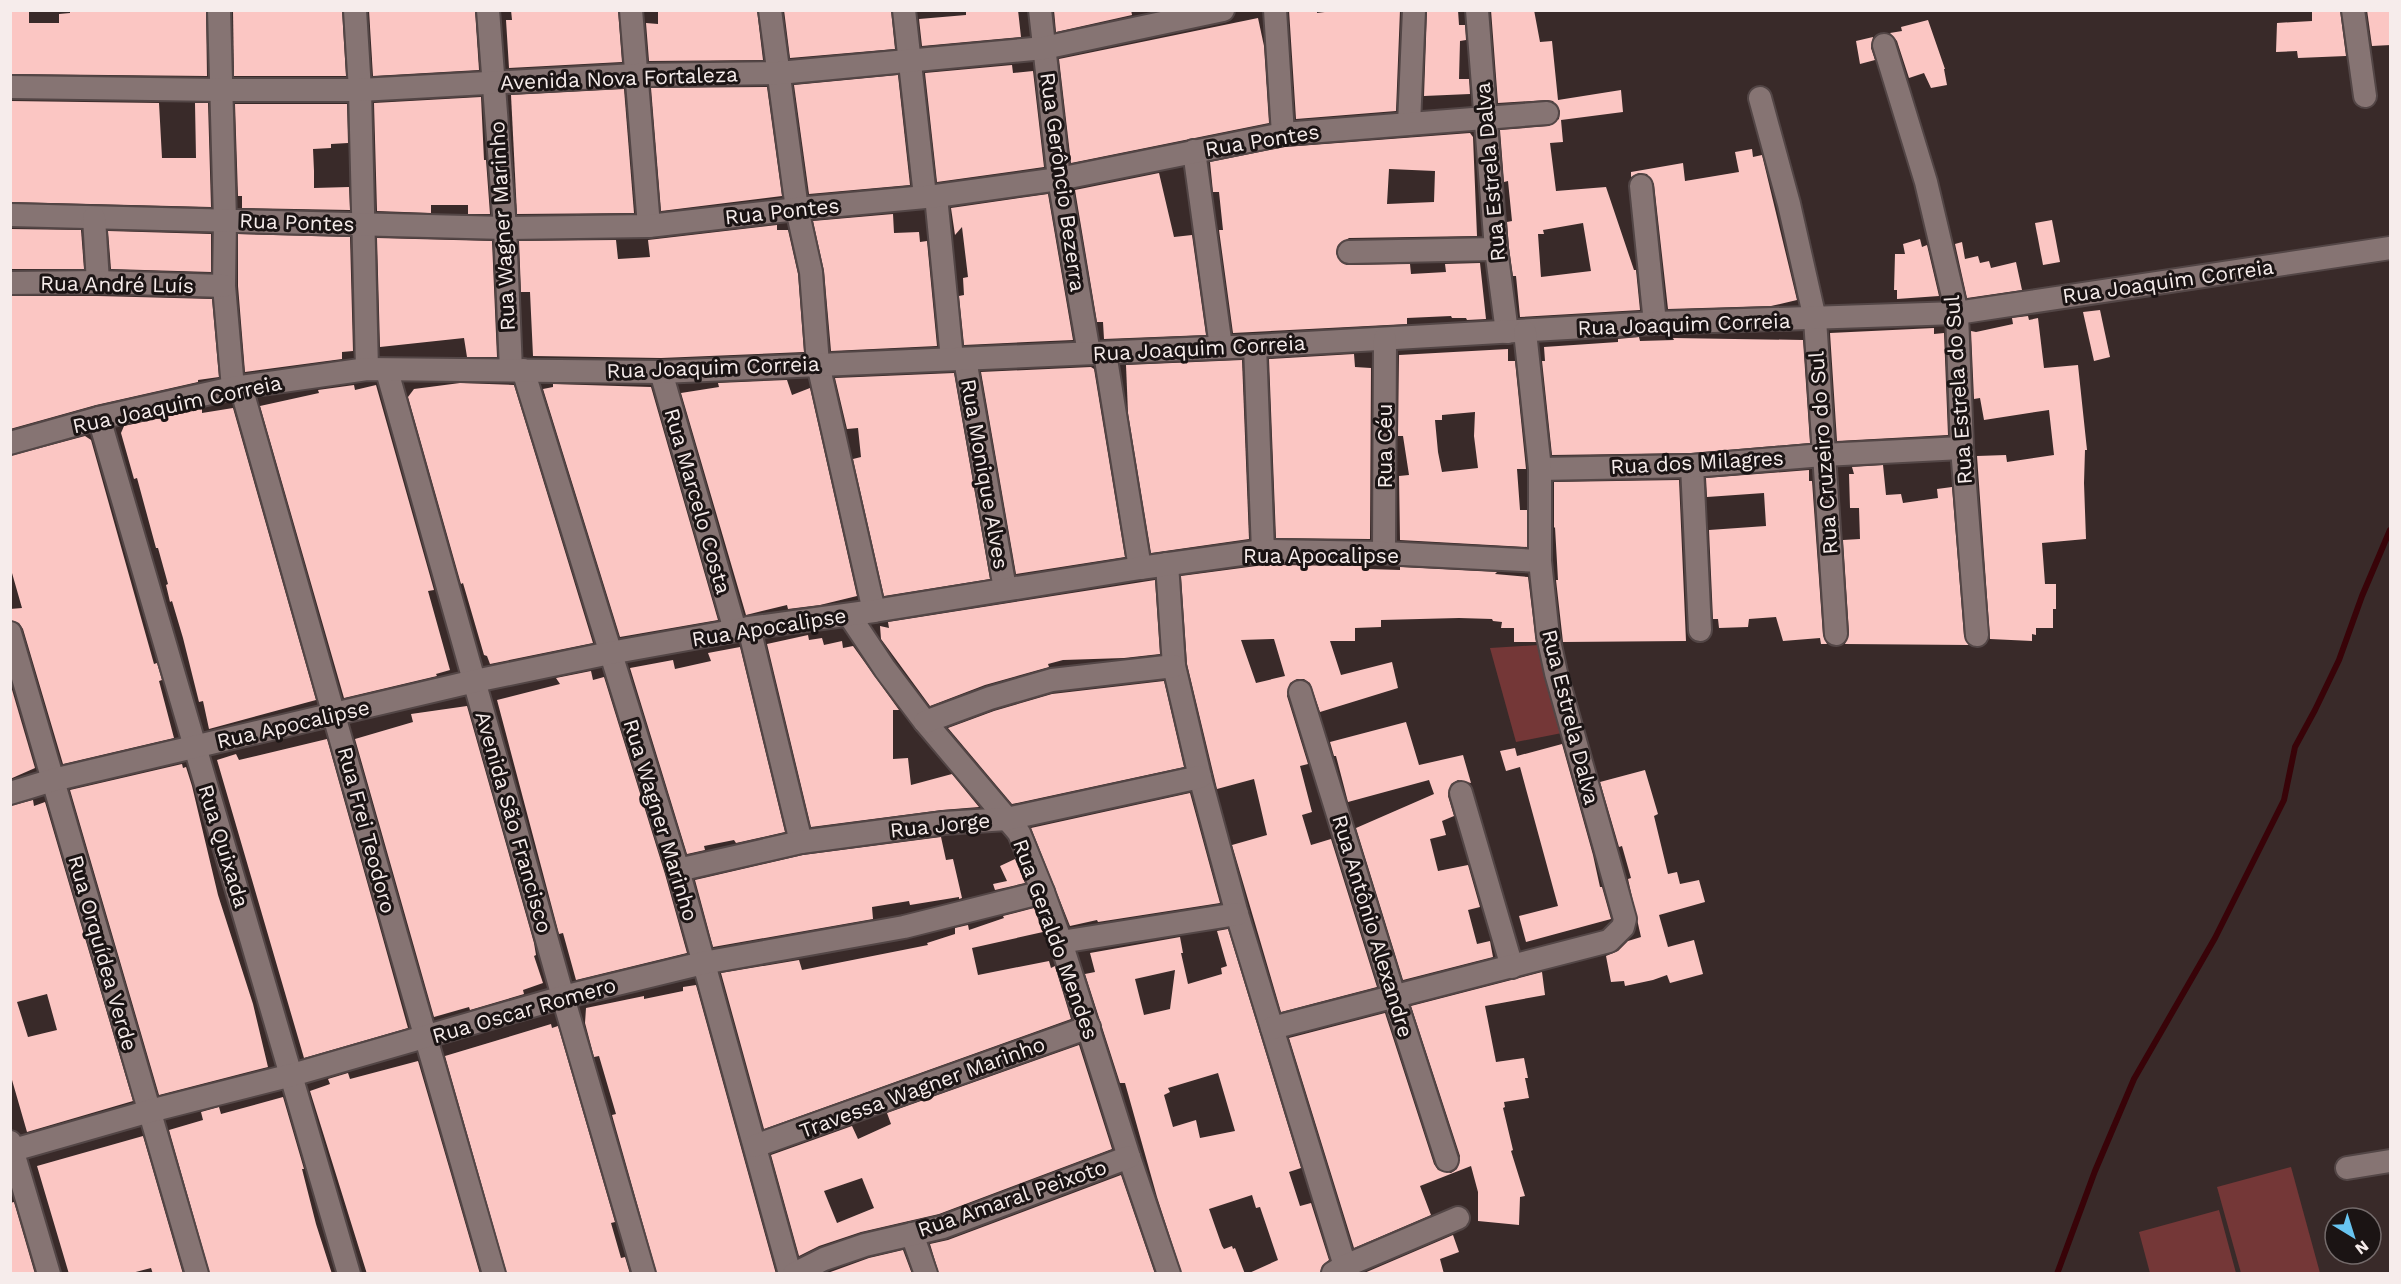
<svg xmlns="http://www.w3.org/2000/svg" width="2401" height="1284" viewBox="0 0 2401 1284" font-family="'Work Sans',sans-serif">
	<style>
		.green { fill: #743737 }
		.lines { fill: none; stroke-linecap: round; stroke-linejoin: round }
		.stream { stroke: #380308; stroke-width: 6 }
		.building { fill: #fbc6c3; fill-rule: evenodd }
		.minor-casing { stroke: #534646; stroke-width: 26 }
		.minor { stroke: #867473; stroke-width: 22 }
		.labels { text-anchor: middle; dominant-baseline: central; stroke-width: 6; stroke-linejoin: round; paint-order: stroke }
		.street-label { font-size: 21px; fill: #f6eceb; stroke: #1b1414 }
	</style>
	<rect width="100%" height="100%" fill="#392a29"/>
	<!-- green -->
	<g class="green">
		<polygon points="1539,645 1562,733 1516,742 1490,648"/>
		<polygon points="2291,1167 2320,1273 2241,1273 2217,1187"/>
		<polygon points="2219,1210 2236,1273 2150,1273 2139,1232"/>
	</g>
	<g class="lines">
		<!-- stream -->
		<polyline class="stream" points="2057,1274 2095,1171 2134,1079 2215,938 2284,800 2295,747 2315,710 2339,660 2362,596 2390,530"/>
	</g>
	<!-- building -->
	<g class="building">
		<polygon points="10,10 29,10 29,23 59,23 59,14 70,13 70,10 206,10 207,76 10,74"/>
		<polygon points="233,10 342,10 346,76 234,76"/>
		<polygon points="369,10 475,10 479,70 373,76"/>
		<polygon points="511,10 618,10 622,62 509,68 506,20 512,20"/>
		<polygon points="658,10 757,10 763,60 649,61 646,23 658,24"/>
		<polygon points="784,10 891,10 895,49 790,58"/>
		<polygon points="966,10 1018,10 1021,37 922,46 919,19 966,15"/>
		<polygon points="1054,10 1131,10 1132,15 1056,32"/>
		<polygon points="1289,10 1317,10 1317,13 1340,10 1400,10 1396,111 1296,119"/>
		<polygon points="1427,10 1458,10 1459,25 1465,25 1466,40 1460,41 1459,79 1469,79 1470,94 1424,96"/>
		<path d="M1491,10H1534L1540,42L1552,41L1558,100L1621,90L1623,112L1561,120L1563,142L1550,143L1556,191L1606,187L1634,270H1636L1640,310L1520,317L1516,276H1513L1509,248L1507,222L1512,221L1508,181L1504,182L1500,130L1549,126L1559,119L1560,111L1553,101L1547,100L1498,103ZM1583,223L1591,271L1541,277L1538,234H1544L1543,230Z"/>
		<polygon points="2312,10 2340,10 2346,56 2298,58 2297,51 2276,52 2277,23 2312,21"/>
		<polygon points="2367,10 2391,10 2391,45 2372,46"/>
		<polygon points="1258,18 1264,46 1269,123 1071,163 1059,59"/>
		<polygon points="1928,20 1945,69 1944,69 1947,85 1931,88 1924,73 1909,78 1897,41 1890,33 1902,31 1901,27"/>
		<polygon points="1873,37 1871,48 1875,60 1860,64 1856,41"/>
		<polygon points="1012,65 1013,73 1033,71 1044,167 937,182 925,73"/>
		<polygon points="898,75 910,185 809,194 794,85"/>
		<polygon points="767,87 782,196 661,211 651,88"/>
		<polygon points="624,89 634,213 517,214 511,95"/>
		<polygon points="481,97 484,160 486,160 490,214 468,214 468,205 431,205 431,213 377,211 374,103"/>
		<polygon points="10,101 159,103 162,158 196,158 195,103 208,103 211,207 10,202"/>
		<polygon points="235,104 347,104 348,143 331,144 331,148 313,149 314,171 314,188 349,187 350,210 242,208 242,196 238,196"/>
		<path d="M1470,133L1473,137L1477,236L1349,238L1338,245L1336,253L1342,263L1349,265L1410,264L1411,274L1446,272L1445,264L1480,263L1486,319L1467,320L1466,318H1452L1451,316L1407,318V324L1233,333L1219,230H1223L1219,192H1213L1210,162L1285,147ZM1389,169L1435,171L1434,202L1387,204Z"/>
		<polygon points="1752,149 1753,157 1762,155 1797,300 1771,306 1668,309 1654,184 1647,174 1639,173 1631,177 1631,172 1683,163 1685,181 1739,172 1735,152"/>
		<polygon points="1159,173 1174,237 1192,235 1206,335 1104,339 1103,322 1097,322 1075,190"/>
		<polygon points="1048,194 1073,340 964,345 959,296 964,295 963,278 968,277 962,227 955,235 951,208"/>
		<polygon points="893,214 894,233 919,232 920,242 927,241 937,346 831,351 824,271 813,221"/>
		<polygon points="2052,220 2060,262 2043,265 2035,223"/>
		<polygon points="777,225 777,230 788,230 798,274 804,352 661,358 533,356 530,292 521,292 519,241 616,240 618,259 650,257 648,240"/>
		<polygon points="10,229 81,230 84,269 10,269"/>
		<polygon points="108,231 211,234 211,272 111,269"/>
		<polygon points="238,234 350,237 353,351 342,352 342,359 245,372 238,286"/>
		<polygon points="377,238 492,241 497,357 467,357 464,338 380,347"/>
		<polygon points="1920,239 1922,247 1927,245 1939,296 1897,299 1897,290 1894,290 1895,254 1905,254 1903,244"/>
		<polygon points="1962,242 1965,259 1978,256 1980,263 1989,261 1991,268 2016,262 2022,290 1967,298 1955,244"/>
		<polygon points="10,296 98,296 212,299 219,377 198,380 198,382 96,405 10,429"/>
		<polygon points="2100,310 2110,357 2094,361 2083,312"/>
		<polygon points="2028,316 2029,320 2038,318 2044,368 2078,365 2087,450 2085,450 2084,483 2086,539 2042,543 2045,584 2056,584 2056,609 2053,609 2053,628 2036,628 2036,635 2032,634 2032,641 1990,639 1977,456 2006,455 2007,462 2054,455 2049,410 1984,420 1980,398 1974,399 1971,331 1976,332 2013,324 2012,318"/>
		<polygon points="1934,328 1934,334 1944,333 1948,435 1837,441 1830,333"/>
		<polygon points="1639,337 1640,341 1674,340 1673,338 1803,340 1810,443 1691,453 1552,455 1542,361 1545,361 1544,347 1618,342 1618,339"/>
		<path d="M1508,349V361H1515L1526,469H1517L1520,510H1527V547L1400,540L1399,476L1409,475L1403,436H1398L1399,355ZM1475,412L1474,436L1478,468L1442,472L1438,452L1435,420H1442V415Z"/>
		<polygon points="1354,354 1355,367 1371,368 1370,539 1276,538 1269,359"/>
		<polygon points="1242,360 1249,539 1151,553 1128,413 1126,365"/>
		<polygon points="1091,367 1094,369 1125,557 1016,574 981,372"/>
		<polygon points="954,373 990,579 884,596 853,459 861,457 858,428 847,429 835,378"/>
		<polygon points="787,380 792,395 810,388 857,596 820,605 788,609 787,605 746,615 681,393 719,387 718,383"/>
		<polygon points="460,383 514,385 593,643 490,664 487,656 484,655 463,583 461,584 408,397 414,389"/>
		<polygon points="553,384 651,387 718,620 620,637 543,389 553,387"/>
		<polygon points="354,385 355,390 376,385 434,590 428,591 450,670 436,674 437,676 344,698 260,406 319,393 318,390"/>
		<polygon points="233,408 316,700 209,729 203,701 199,702 183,638 172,601 170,602 166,585 168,584 158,548 156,548 137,478 134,479 121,433 124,426 202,409 202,413"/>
		<polygon points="85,436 91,440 154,664 157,663 162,680 159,681 174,738 63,764 23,629 19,623 10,620 10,609 22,608 10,566 10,456"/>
		<polygon points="1883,465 1886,495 1901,494 1903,503 1938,498 1937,489 1952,487 1964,636 1969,645 1845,644 1849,633 1843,540 1860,539 1859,508 1850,508 1849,474 1854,474 1852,467"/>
		<polygon points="1809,470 1809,481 1812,481 1823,635 1827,644 1821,644 1820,638 1783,641 1776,617 1749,619 1748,627 1719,628 1718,619 1713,619 1709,530 1766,526 1764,493 1707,497 1706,478"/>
		<polygon points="1679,480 1686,641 1563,642 1556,580 1558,580 1555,527 1554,528 1554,482"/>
		<path d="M1264,565L1369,566L1368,569L1400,570V567L1497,572L1495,574L1528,577L1536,642H1514V628H1501L1502,622L1493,621L1492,619L1459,618L1381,620V627L1355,628V641H1330L1341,675L1392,662L1398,688L1320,712L1310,683L1304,679H1297L1290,683L1287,696L1308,764L1300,766L1312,812L1302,815L1311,845L1331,839L1377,987L1281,1012L1232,845L1267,835L1254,779L1217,789L1187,664L1181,576ZM1274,639L1285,676L1256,683L1241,640Z"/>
		<polygon points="1155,580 1160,654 1124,658 1063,660 1048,664 1049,667 985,685 930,706 881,639 880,626 889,628 888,622"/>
		<polygon points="808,635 809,640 822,638 824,645 842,641 843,648 853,646 899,710 893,710 893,759 908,758 911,785 952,774 979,807 942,810 811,827 767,644"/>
		<polygon points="740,647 785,832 736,843 734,840 704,846 705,850 687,854 630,668 673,660 675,669 711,661 708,653"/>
		<polygon points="591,671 593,680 604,677 665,874 687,953 576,980 563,933 559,934 497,700 560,684 556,678"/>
		<polygon points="1164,681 1184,767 1012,804 948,728 994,711 1052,694"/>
		<polygon points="10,683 35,768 10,779"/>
		<polygon points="467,706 534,943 536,955 534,956 543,983 523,990 524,994 470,1010 469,1007 434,1017 355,739 413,722 411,714"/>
		<polygon points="1406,722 1419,765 1463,755 1471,783 1458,780 1451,784 1448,796 1454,816 1442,821 1446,835 1430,839 1438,871 1468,865 1480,907 1468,910 1477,944 1490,941 1493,957 1403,980 1356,828 1434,794 1429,780 1348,802 1336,756 1334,756 1330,742"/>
		<polygon points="327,739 408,1028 304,1058 217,760 236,754 239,760"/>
		<polygon points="1562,744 1593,855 1600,887 1602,887 1611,919 1526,942 1519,916 1558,906 1520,767 1506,771 1500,751 1515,748 1517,756"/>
		<polygon points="182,764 183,768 186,767 192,786 218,895 253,1004 268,1067 159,1095 70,790"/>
		<polygon points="1645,770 1658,814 1654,816 1668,874 1677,872 1680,884 1699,880 1705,902 1659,915 1668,947 1694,940 1703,974 1670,983 1667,975 1653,980 1625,986 1624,981 1611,982 1606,956 1618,951 1628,941 1641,937 1628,879 1631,878 1622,846 1619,847 1600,782"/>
		<polygon points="1190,793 1220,903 1098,922 1097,920 1070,926 1031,828"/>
		<path d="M33,800L34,806L45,802L133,1101L27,1132L10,1073V806ZM47,994L57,1030L28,1037L17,1002Z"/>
		<polygon points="941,837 946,860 953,859 962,898 959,899 959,897 910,905 909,901 872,907 873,919 713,947 695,880 803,855"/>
		<polygon points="1015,859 1025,883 995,890 993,884 1007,881 1000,866"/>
		<polygon points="1034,908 1043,932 972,948 978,975 1049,961 1051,968 1055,966 1071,1019 764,1129 721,973 799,960 802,970 928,945 927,943 955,934 955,928 968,925 969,930 1004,918 1003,916"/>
		<path d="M1228,929L1301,1168L1289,1172L1300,1206L1311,1203L1329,1260L1322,1266L1320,1274H1247L1278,1260L1260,1207L1256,1208L1252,1195L1209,1209L1222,1246L1224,1249L1232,1246L1233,1249L1235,1248L1245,1274H1182L1157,1197L1125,1083H1120L1085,974L1095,972L1090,953L1180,937L1183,953H1181L1188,984L1222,974L1221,968L1227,966L1217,931ZM1175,970L1170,1009L1144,1015L1135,979ZM1218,1073L1235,1131L1200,1138L1196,1120L1173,1127L1164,1095L1170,1092L1168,1088Z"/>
		<polygon points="1542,972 1545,995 1485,1006 1496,1062 1524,1058 1528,1078 1525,1078 1529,1098 1504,1102 1505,1107 1503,1108 1513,1150 1511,1151 1525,1196 1520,1197 1519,1225 1478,1221 1478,1192 1471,1166 1420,1186 1431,1215 1354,1248 1289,1038 1385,1013 1434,1164 1438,1170 1451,1173 1457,1169 1460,1156 1411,1006"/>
		<polygon points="696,985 776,1274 657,1274 612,1115 616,1114 599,1056 594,1057 585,1023 586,1008 644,996 644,999 683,991 683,987"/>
		<polygon points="551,1024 552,1028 558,1026 615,1222 611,1223 621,1258 625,1257 630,1274 507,1274 445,1056"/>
		<path d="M1079,1045L1112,1149L939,1214L861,1232L819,1246L799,1256L771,1155L852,1126L858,1139L891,1124L887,1113ZM862,1178L874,1208L837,1223L824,1191Z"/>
		<polygon points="418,1061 449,1167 480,1274 367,1274 310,1091 330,1084 328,1079 348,1073 350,1079"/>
		<polygon points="283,1097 304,1169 302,1169 316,1224 332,1274 210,1274 169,1130 203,1120 201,1112 219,1107 221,1114"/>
		<polygon points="143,1136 183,1274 153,1274 151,1268 128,1274 69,1274 37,1166"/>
		<polygon points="1121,1175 1155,1274 939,1274 930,1244 948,1240"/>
		<polygon points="14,1202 35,1274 10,1274 10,1203"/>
		<polygon points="1453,1235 1459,1252 1440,1259 1444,1274 1362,1274"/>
		<polygon points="903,1250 912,1274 825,1274 869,1258"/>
	</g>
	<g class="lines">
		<defs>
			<g id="minor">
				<polyline points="219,10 225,220 224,286 233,388"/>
				<polyline points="355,10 360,90 367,369"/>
				<polyline points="488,10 505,228 511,370"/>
				<polyline points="631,10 649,226"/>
				<polyline points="770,10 797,209 811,272 818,364 874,611"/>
				<polyline points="904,10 925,196"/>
				<polyline points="1040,10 1059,179 1089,353"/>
				<polyline points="1275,10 1283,134"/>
				<polyline points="1477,10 1496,249 1507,332"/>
				<polyline points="2353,10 2365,96"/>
				<polyline points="1884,45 1926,182 1957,313 1962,448 1977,635"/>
				<polyline points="10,87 221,90 360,90 636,75 779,73 1044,48 1223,10"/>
				<polyline points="1760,98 1789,204 1815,319 1836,634"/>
				<polyline points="1409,124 1414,10"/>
				<polyline points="1194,151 1221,347"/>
				<polyline points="1641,186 1655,323"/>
				<polyline points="936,196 952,359"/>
				<polyline points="10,215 505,228 649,226 797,209 936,196 1059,179 1283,134 1547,113"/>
				<polyline points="94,218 98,282"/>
				<polyline points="1349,252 1496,249"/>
				<polyline points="10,283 98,282 224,286"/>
				<polyline points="1255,346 1263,551"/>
				<polyline points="1105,353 1140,568"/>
				<polyline points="965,359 1005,589"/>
				<polyline points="523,370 678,870 790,1274"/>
				<polyline points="387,371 563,997 644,1274"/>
				<polyline points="661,372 735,630"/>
				<path d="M241,387C326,683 407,979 494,1274"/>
				<polyline points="99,418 349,1274"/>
				<polyline points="10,443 99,418 233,388 367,369 661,372 1255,346 1655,323 1957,313 2390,248"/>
				<polyline points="1692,466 1700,630"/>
				<polyline points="1540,469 1692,466 1823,455 1962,448"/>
				<polyline points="1384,553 1385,339"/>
				<polyline points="1167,564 1174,666 1200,777 1237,914 1345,1266"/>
				<polyline points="849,615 885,669 925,722 1019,833 1043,892 1061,942 1129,1157 1169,1274"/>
				<polyline points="749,628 801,842"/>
				<polyline points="10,633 197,1274"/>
				<polyline points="1300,692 1394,996 1447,1160"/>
				<polyline points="925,722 990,698 1052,680 1174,666"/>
				<polyline points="10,793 53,780 475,681 610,653 749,628 874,611 1140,568 1263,551 1384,553 1540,561"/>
				<polyline points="1461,793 1512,967"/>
				<polyline points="678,870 801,842 944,823 1007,819 1200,777"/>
				<polyline points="1061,942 1237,914"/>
				<polyline points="1272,1028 1609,941 1623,927 1625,919 1556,673 1548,636 1540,561 1540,469 1525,332"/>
				<polyline points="10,1142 49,1274"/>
				<polyline points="755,1146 1089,1027"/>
				<polyline points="10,1151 150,1111 292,1075 563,997 703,963 904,927 1043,892"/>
				<polyline points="2347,1168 2390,1161"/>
				<polyline points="912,1234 926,1274"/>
				<polyline points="1333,1273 1345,1266 1458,1218"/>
				<polyline points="794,1274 824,1259 865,1245 943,1227 1129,1157"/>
			</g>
		</defs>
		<!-- minor casing -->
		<use href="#minor" class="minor-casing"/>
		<!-- minor -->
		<use href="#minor" class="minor"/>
	</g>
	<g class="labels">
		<!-- street labels -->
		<g class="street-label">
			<text transform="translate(619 78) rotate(-2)">Avenida Nova Fortaleza</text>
			<text transform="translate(1262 140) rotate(-9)">Rua Pontes</text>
			<text transform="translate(1490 172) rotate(-95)">Rua Estrela Dalva</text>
			<text transform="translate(1063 182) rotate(82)">Rua Gerôncio Bezerra</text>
			<text transform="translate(782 211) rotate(-6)">Rua Pontes</text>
			<text transform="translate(297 222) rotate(2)">Rua Pontes</text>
			<text transform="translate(502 226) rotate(-93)">Rua Wagner Marinho</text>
			<text transform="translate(2168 281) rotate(-8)">Rua Joaquim Correia</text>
			<text transform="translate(117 284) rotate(1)">Rua André Luís</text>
			<text transform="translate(1684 324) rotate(-2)">Rua Joaquim Correia</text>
			<text transform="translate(1199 348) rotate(-3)">Rua Joaquim Correia</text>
			<text transform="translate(713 367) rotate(-2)">Rua Joaquim Correia</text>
			<text transform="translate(1958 390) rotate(-94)">Rua Estrela do Sul</text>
			<text transform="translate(177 404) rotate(-12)">Rua Joaquim Correia</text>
			<text transform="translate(1384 446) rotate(-90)">Rua Céu</text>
			<text transform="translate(1823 453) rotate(-94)">Rua Cruzeiro do Sul</text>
			<text transform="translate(1697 462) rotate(-3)">Rua dos Milagres</text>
			<text transform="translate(985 474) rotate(80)">Rua Monique Alves</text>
			<text transform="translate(698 501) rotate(74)">Rua Marcelo Costa</text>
			<text x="1321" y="555">Rua Apocalipse</text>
			<text transform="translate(769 627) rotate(-9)">Rua Apocalipse</text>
			<text transform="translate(1571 717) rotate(76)">Rua Estrela Dalva</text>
			<text transform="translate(293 724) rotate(-13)">Rua Apocalipse</text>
			<text transform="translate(661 820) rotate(73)">Rua Wagner Marinho</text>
			<text transform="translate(514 822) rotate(74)">Avenida São Francisco</text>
			<text transform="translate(940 825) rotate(-6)">Rua Jorge</text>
			<text transform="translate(367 830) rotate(75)">Rua Frei Teodoro</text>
			<text transform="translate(224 846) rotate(73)">Rua Quixada</text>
			<text transform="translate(1373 926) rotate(73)">Rua Antônio Alexandre</text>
			<text transform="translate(1056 939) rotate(70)">Rua Geraldo Mendes</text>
			<text transform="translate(103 953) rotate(74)">Rua Orquídea Verde</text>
			<text transform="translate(524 1010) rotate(-16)">Rua Oscar Romero</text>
			<text transform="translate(922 1087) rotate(-20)">Travessa Wagner Marinho</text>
			<text transform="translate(1012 1198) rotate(-19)">Rua Amaral Peixoto</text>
		</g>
	</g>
	<!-- border -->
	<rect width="2401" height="1284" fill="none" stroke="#f6eceb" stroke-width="24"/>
	<!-- north arrow -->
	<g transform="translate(2353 1236) rotate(142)"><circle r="28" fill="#1b1414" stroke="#736a6a" stroke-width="1.5"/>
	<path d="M0-4.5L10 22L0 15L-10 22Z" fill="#68c4f0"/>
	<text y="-9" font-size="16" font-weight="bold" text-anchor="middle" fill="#f6eceb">N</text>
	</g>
</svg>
